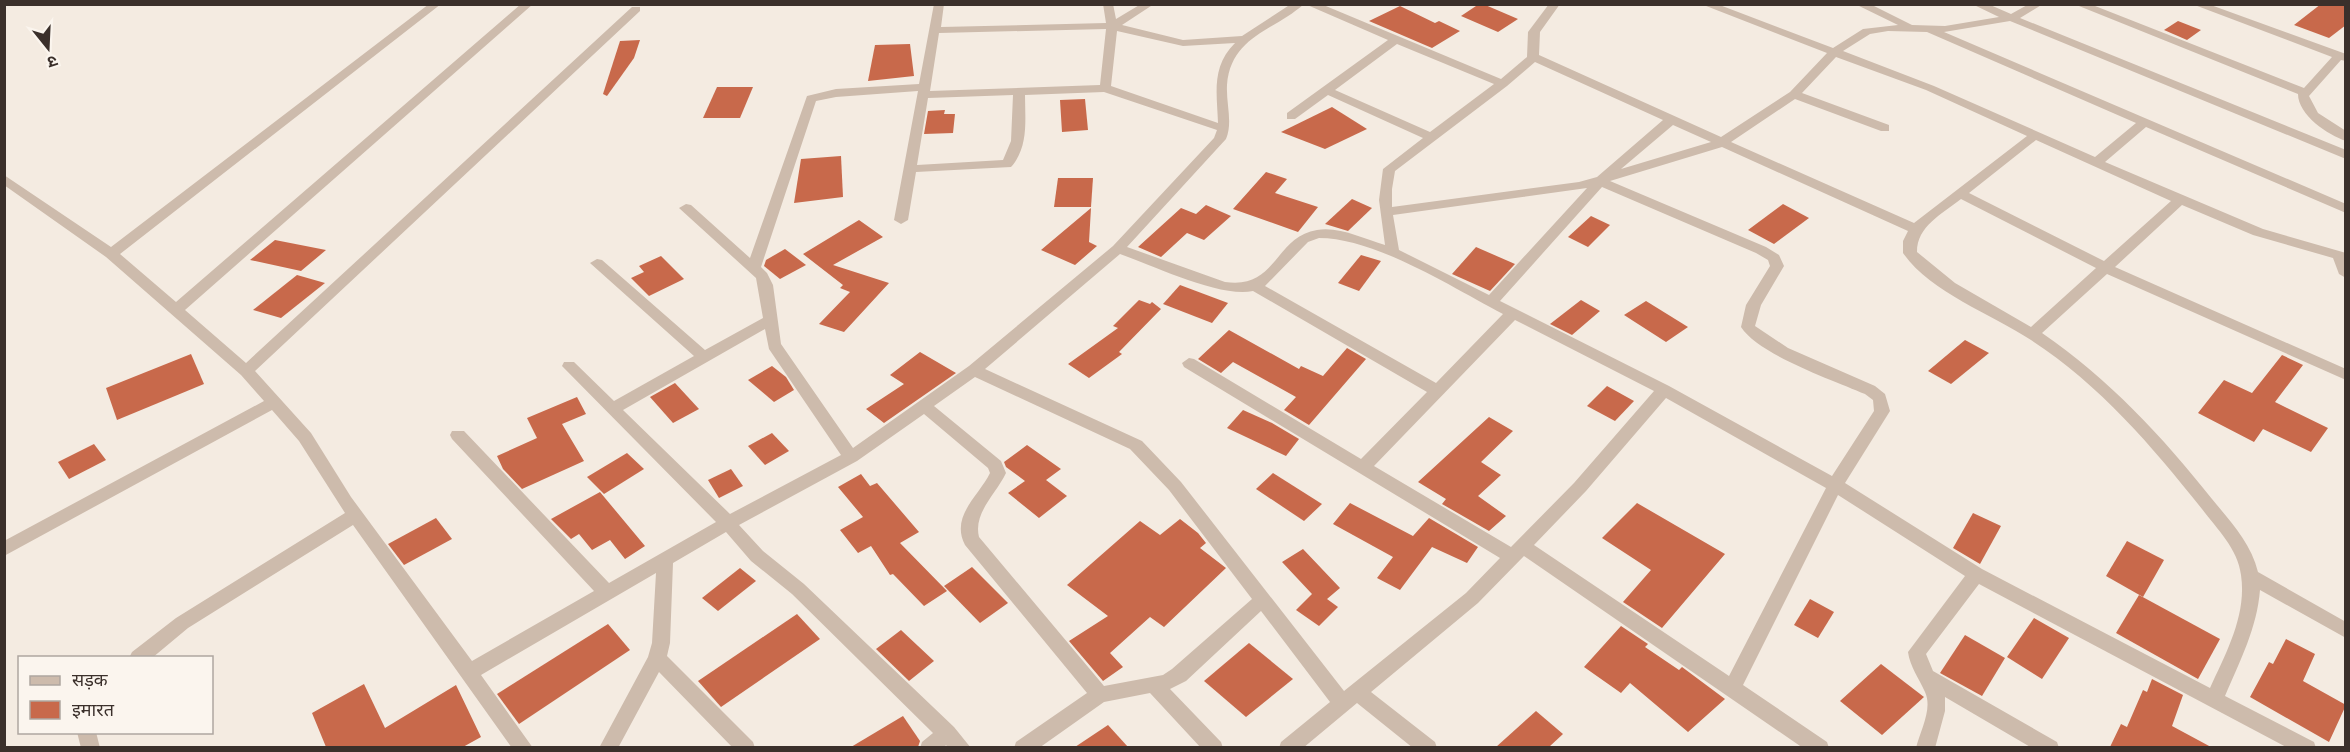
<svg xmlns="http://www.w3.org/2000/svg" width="2350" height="752" viewBox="0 0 2350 752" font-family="Raleway,'Noto Sans Devanagari',sans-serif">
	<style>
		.building { fill: #c8694b }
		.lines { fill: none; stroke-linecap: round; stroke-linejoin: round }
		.minor { fill: #cdbbac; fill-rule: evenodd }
	</style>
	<rect width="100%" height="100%" fill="#f4ebe1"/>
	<!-- building -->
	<g class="building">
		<polygon points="1479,4 1483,4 1518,19 1498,32 1461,16"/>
		<polygon points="2321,4 2346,4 2346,25 2329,38 2294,25"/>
		<polygon points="1400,6 1435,23 1439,21 1460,31 1432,48 1369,21"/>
		<polygon points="2178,21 2201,30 2187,40 2164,30"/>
		<polygon points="640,40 634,58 607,96 603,94 620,41"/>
		<polygon points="910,44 914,76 868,81 875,45"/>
		<polygon points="717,87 753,87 740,118 703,118"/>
		<polygon points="1085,99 1088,130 1062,132 1060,100"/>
		<polygon points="1332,107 1367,129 1325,149 1281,132"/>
		<polygon points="945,110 944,114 955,114 953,133 924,134 928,111"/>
		<polygon points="841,156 843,197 794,203 801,159"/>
		<polygon points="1266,172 1287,179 1275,193 1318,207 1298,232 1233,209"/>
		<polygon points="1058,178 1093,178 1091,207 1054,207"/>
		<polygon points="1352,199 1372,208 1348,231 1325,224"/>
		<polygon points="1783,204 1809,218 1774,244 1748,230"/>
		<polygon points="1206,205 1231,216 1204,240 1187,233 1161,257 1138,247 1181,208 1196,214"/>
		<polygon points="1091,208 1089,242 1097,246 1075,265 1041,250"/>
		<polygon points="1591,216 1610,225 1588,247 1568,237"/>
		<polygon points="859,220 883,237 833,265 889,283 844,332 819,324 850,292 840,288 843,285 803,254"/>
		<polygon points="275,240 326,250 301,271 250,260"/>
		<polygon points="1476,247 1515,264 1490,291 1452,274"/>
		<polygon points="785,249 806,265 780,279 764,266 766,260"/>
		<polygon points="1361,255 1381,261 1359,291 1338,283"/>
		<polygon points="661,256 684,279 649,296 631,278 644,272 639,266"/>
		<polygon points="297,275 325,283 281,318 253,310"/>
		<polygon points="1180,285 1228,303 1212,323 1163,304"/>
		<polygon points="1139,300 1150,304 1152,302 1161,309 1119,352 1122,354 1089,378 1068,364 1118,328 1113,326"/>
		<polygon points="1581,300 1600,311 1572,335 1550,324"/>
		<polygon points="1646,301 1688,327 1666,342 1624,315"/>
		<polygon points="1229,330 1299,369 1301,366 1323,376 1347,348 1366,359 1309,425 1284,410 1296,397 1233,362 1221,373 1198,359"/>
		<polygon points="1965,340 1989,353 1951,384 1928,371"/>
		<polygon points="920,352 956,373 884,423 866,409 904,384 890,375"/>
		<polygon points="191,354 204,384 117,420 106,388"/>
		<polygon points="2282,355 2303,365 2275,402 2328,428 2311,452 2263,429 2254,442 2198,413 2224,380 2252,393"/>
		<polygon points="772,366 786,377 794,390 774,402 748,380"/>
		<polygon points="675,383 699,409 673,423 650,397"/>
		<polygon points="1607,386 1634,401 1615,421 1587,406"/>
		<polygon points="577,397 586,414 562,424 584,461 522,489 503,469 497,456 537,438 527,418"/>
		<polygon points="1243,410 1272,423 1299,439 1286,456 1227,428"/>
		<polygon points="1489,417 1513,431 1481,462 1501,475 1478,496 1506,516 1489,531 1442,504 1446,499 1418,482"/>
		<polygon points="772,433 789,451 765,465 748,446"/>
		<polygon points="94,444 106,460 69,479 58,462"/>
		<polygon points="1027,445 1061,469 1046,480 1067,496 1039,518 1008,493 1025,481 1006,467 1004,462"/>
		<polygon points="627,453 644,469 604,494 587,477"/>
		<polygon points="731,469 743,486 719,498 708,480"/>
		<polygon points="1273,473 1322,504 1304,521 1256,489"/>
		<polygon points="861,474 870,486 877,483 919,532 900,543 947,591 924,606 893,574 890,575 871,546 858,553 840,530 863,517 838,487"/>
		<polygon points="600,492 645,546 625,559 610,540 592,550 579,534 571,539 551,519"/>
		<polygon points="1350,503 1413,536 1429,518 1478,547 1467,563 1432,547 1400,590 1377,578 1393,557 1333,524"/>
		<polygon points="1637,503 1725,554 1662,628 1623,602 1651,570 1602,538"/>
		<polygon points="1973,513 2001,526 1980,564 1953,548"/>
		<polygon points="436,518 452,539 404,565 388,544"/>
		<polygon points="1180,519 1198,533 1206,543 1200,548 1226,568 1164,627 1150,617 1110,653 1123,667 1103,681 1069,641 1108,616 1067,585 1140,521 1160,535"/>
		<polygon points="2127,541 2164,560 2143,597 2106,576"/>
		<polygon points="1303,549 1340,588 1327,599 1338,607 1319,626 1296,610 1312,594 1282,562"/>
		<polygon points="972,567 1008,603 980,623 944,586"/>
		<polygon points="740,568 756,581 718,611 702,598"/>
		<polygon points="2139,595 2220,639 2198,679 2116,633"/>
		<polygon points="1810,599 1834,612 1818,638 1794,625"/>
		<polygon points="797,614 820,639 721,707 698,681"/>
		<polygon points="2034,618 2069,638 2042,679 2007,657"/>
		<polygon points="608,624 630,650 519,724 497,694"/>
		<polygon points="1621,626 1648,644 1645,647 1679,670 1682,667 1725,699 1688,732 1630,683 1621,693 1584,667"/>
		<polygon points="901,630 934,661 909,681 876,649"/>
		<polygon points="1965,635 2005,658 1982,696 1940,673"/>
		<polygon points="2286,639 2315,654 2303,681 2346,705 2329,742 2250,697 2269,662 2273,664"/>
		<polygon points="1249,643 1293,679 1246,717 1204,681"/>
		<polygon points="1881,664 1924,697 1882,735 1840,701"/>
		<polygon points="2152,679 2183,695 2172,726 2211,747 2110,747 2121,724 2127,727 2143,690 2147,692"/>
		<polygon points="364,684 385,728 456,685 481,737 463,747 326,747 312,713"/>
		<polygon points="1536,711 1563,734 1549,747 1496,747"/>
		<polygon points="903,716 920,741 918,747 851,747"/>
		<polygon points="1108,725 1128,747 1075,747"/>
	</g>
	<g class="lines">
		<!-- minor -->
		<g class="minor">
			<path d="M429,4H441L120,254L176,302L521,4H533L185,310L246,363L632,7H640V11L255,371L311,433L351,497L472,661L594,591L452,439L450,435L452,431H464L609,583L716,522L562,366L564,362H574L614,401L694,356L590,263L597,259L602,260L705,350L763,318L756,278L679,208L686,204L691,205L750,258L807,96L836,89L919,84L934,4H944L941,27L1106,23L1103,4H1113L1116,19L1141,4H1154L1122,25L1183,40L1242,36L1291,4H1304C1274,31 1231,36 1227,85C1226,104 1233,122 1226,139L1127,247L1225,282C1277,290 1274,237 1317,230C1339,226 1364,239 1385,245L1379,200L1383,169L1423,138L1328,95L1295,119H1287V113L1388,40L1305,4H1321L1501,79L1527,57L1528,32L1549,4H1560L1540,32L1539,55L1721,137L1790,92L1827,53L1701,4H1717L1833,48L1863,29L1898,25L1855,4H1870L1912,25L1945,26L1999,17L1972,4H1988L2011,14L2029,4H2043L2020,18L2346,150V159L2010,21L1944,32L2346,204V213L2146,127L2105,162L2263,229L2346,253V278L2339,274L2333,258L2253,235L2182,205L2115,267L2346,369V380L2107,274L2042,333C2109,379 2162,436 2212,499C2230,521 2251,543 2258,572L2346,622V638L2260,590C2257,628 2240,661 2225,696L2314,742L2316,748H2288L1979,584L1926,654L1933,671L2057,742L2059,748H2032L1945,697V711L1935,748H1916C1920,731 1933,709 1925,692C1919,678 1910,667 1908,652L1965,576L1838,495L1743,685L1827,742L1829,748H1803L1524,556L1478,603L1371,692L1435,742L1437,748H1413L1357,703L1303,748H1279L1281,742L1330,702L1261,611L1186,681L1170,689L1221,742L1223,748H1201L1150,693L1104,702L1039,748H1014L1016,742L1087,693L965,545C950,516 979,496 990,473L988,468L924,414L857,461L739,525L763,551L804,584L954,727L971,748H948L946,745L944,748H920L922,742L933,733L792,594L751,561L726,532L673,563L670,643L667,656L753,742L755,748H733L659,672L618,748H599L648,657L652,643L656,573L481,675L533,748H512L353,525L188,628L152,658H129L132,652L176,618L345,513L299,441L272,410L4,556V541L264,401L241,375L106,257L4,185V175L111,247ZM1106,29L1100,85L930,91L939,33ZM1117,31L1183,46L1235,43C1211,67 1217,93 1218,123L1111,86ZM1888,31L1927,32L2136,123L2095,157L1934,86L1843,51L1870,34ZM1397,44L1494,84L1430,132L1335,90ZM1836,57L1926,90L2027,136L1914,223L1731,142L1795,99L1881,131H1889V125L1802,93ZM1535,62L1663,120L1597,177L1579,182L1392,207V189L1395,171L1507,86ZM918,91L894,220L901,224L908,220L916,172L1011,167C1029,147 1025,119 1025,95L1104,92L1217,130L1214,138L1113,246L969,366L853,448L781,344L773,285L767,273L761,267L816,101L836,97ZM1013,95L1011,141L1003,160L917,165L928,98ZM1673,125L1711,142L1621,169ZM2036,140L2171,201L2104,261L1969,193ZM1722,147L1908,231L1903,241V253C1930,292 1991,314 2031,340C2099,384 2152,446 2202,509C2217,529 2238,549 2241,575C2247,615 2226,653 2210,688L1982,569L1845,483L1890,411L1885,394L1875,386L1788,348L1755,326L1761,305L1784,266L1779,255L1766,247L1610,181ZM1602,187L1756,253L1768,260L1770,266L1746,305L1741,327C1759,355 1833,380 1865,394L1873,400L1874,411L1832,476L1669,386L1500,301ZM1587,188L1489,295L1399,250L1393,215ZM1961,199L2096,268L2031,327L1955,283L1917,252C1917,226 1942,214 1961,199ZM1319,238C1376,238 1453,288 1503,314L1436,383L1265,286L1308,242ZM1120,254C1154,266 1220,298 1253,291L1427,392L1361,459L1194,359L1189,358L1182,363L1184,367L1500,558L1466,593L1344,691L1181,482L1142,441L985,369ZM1515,320L1654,391L1574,483L1511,547L1374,466ZM765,329L769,349L841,455L730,514L623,410ZM975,377L1130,449L1169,490L1252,599L1172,669L1163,675L1104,686L979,537C973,513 996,494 1006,473L1001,461L934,406ZM1666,398L1826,488L1729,676L1534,545L1586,491Z"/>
			<path d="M2074,4H2090L2304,88L2332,57L2192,4H2208L2346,54V61L2341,60L2309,96L2318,113L2346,131V141C2328,135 2298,115 2298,94Z"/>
			<polygon points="77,732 96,732 100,748 81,748"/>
		</g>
	</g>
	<!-- border -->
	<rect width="2350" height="752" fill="none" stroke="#3b302b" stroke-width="12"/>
	<!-- legend -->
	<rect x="18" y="656" width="195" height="78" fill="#fbf5ee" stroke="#aea6a0" stroke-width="1.5"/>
	<rect x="30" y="676" width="30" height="9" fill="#cdbbac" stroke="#aea6a0" stroke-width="1.5"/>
	<text x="72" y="686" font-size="18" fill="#3b302b">सड़क</text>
	<rect x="30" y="701" width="30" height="18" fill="#c8694b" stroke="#aea6a0" stroke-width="1.5"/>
	<text x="72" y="716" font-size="18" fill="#3b302b">इमारत</text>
	<!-- north arrow -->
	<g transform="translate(48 48) rotate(162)" stroke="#fbf5ee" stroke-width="4.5" paint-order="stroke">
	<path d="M0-4.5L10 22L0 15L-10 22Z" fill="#3b302b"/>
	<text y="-9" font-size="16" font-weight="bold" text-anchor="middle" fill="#3b302b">उ</text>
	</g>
</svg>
